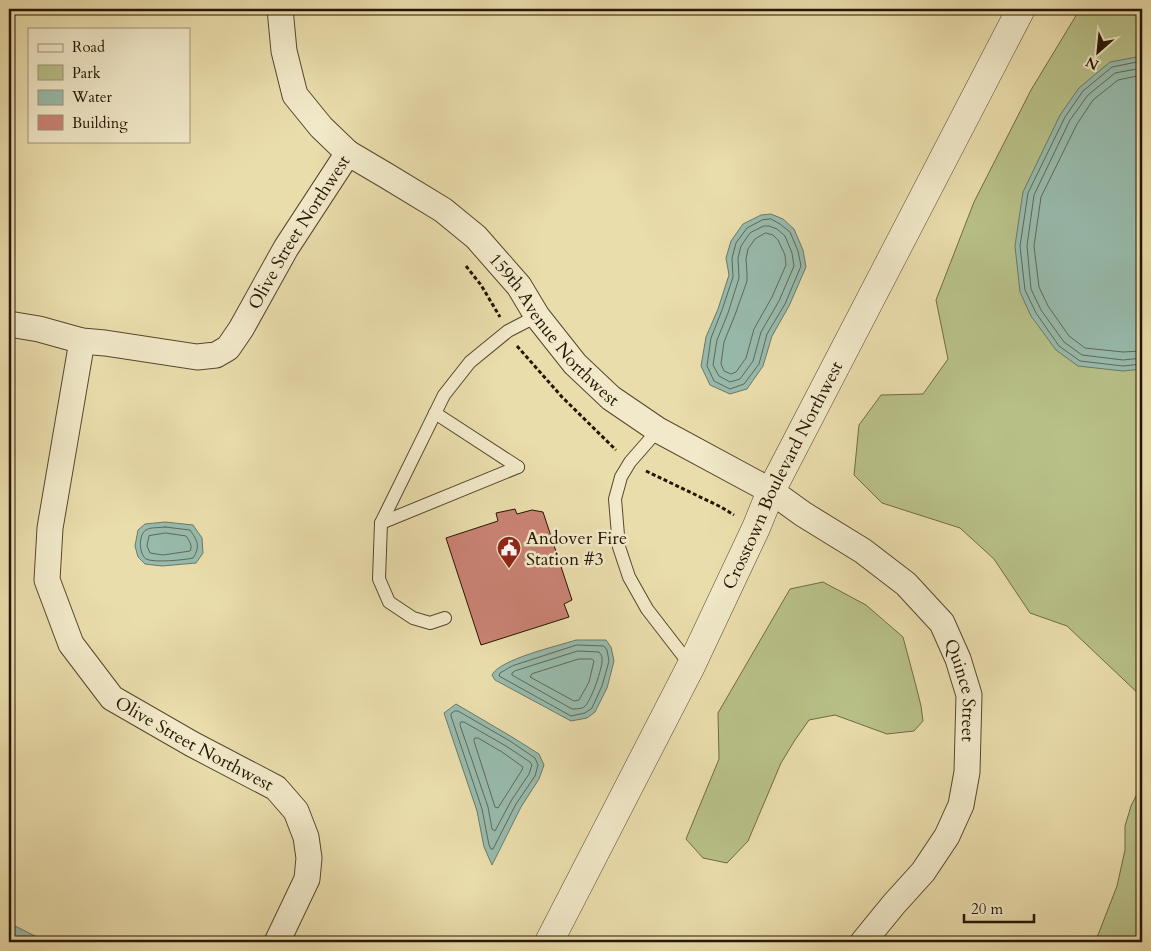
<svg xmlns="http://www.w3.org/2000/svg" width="1151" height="951" viewBox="0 0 1151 951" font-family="Cardo,serif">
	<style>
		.green { fill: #b8c088; stroke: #6f6a45 }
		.water { fill: #98bbad; stroke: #6a7969 }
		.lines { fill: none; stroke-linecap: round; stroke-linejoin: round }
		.shore { stroke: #5f6858; stroke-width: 1 }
		.building { fill: #ca8374; stroke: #261502 }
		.service-casing { stroke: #57472c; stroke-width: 14 }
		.minor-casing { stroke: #57472c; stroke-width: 27 }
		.tertiary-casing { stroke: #57472c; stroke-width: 29 }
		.path { stroke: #261502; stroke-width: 3; stroke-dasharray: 4 2.5; stroke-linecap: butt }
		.service { stroke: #f1e9c9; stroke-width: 12 }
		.minor { stroke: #f1e9c9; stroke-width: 25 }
		.tertiary { stroke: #f1e9c9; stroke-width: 28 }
		.labels { text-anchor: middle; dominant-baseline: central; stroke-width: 5; stroke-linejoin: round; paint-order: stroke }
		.street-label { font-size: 18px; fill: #261502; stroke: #f1e9c9 }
		.poi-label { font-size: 18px; fill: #261502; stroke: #f1e9c9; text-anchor: start }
	</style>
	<rect width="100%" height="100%" fill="#eaddac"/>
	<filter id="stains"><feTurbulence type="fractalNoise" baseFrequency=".004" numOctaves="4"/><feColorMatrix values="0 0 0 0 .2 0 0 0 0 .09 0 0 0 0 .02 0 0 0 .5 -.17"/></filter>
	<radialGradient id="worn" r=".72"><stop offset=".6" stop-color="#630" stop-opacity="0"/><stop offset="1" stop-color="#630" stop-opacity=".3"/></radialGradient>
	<!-- green -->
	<g class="green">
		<polygon points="1080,9 1142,9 1142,697 1067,626 1030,613 994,559 960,528 882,503 854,475 859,425 881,395 923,394 948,359 936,300 974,202 1031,90"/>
		<polygon points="823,582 866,605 903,637 916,686 921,706 923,721 914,731 887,734 835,715 809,720 795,740 781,763 748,841 727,863 703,858 686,839 719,759 718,713 790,589"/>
		<polygon points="1142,784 1142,942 1093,942 1098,935 1117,886 1125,850 1125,826 1131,806"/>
	</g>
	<!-- water -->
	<g class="water">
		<polygon points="1142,56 1142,369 1123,371 1078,366 1056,350 1031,316 1020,292 1015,246 1023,192 1060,115 1079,88 1110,62"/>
		<polygon points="771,214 783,219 794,229 803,250 806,267 789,306 772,336 763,366 747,389 730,394 710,385 701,366 706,337 718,309 729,275 726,258 731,241 743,224 761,215"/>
		<polygon points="165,522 193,525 202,538 203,553 196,563 162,566 145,564 138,557 135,546 138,530 145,524"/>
		<path d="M576,640H606L611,647L614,661L607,688L595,712L587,718L571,721L495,680L492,675C500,659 558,646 576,640Z"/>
		<polygon points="456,704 512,737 539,754 544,765 539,779 521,807 492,865 484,847 477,811 444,713"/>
		<polygon points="9,923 45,941 45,942 9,942"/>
	</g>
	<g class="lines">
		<!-- shore -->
		<g class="shore">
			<polyline points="1142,61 1112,67 1083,91 1065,117 1028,193 1020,246 1025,290 1036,313 1059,346 1080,361 1123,366 1142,364"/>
			<polyline points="1142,68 1115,73 1088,95 1070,120 1034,195 1027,246 1031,289 1041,310 1064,342 1082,355 1123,360 1142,358"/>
			<polyline points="1142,75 1118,80 1093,100 1077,124 1041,197 1034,246 1039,287 1048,306 1069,336 1085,348 1123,352 1142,351"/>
			<polygon points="771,219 780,224 790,232 798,251 801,266 785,304 767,334 759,364 744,384 730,389 714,381 707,366 711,338 722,310 733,277 732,258 736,243 747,228 762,220"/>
			<polygon points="764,226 769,226 777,229 785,236 792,253 794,266 779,301 761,332 753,361 740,379 730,382 719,376 713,365 717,340 728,313 739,278 738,258 741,246 750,233"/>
			<polygon points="766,233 773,235 778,240 785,255 786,265 772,297 754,329 746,358 736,372 731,374 724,371 721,364 724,342 735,315 747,281 747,273 746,259 748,249 755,239"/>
			<path d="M165,527L190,530C197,540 201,546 193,558C184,560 154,563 146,559C139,554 138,535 146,530C150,527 159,528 165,527Z"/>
			<path d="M166,533L186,536C189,540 193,546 190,551L163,555L150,553L147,546L149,536Z"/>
			<polygon points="577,645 604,646 607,650 609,661 602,686 592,708 585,713 571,716 499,676 500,673 512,666"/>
			<path d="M578,651L599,652C601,655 602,655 602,659C603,667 591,702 584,707C581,709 576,709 572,709L512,675V673L515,671Z"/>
			<polygon points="579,659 592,659 594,661 589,682 579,700 574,701 530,677 532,674"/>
			<polygon points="455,711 458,711 510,741 535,758 538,765 535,776 516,804 493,849 491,849 489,845 482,809 451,716 451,714"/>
			<polygon points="461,722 464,722 506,746 530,762 532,765 529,774 511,801 495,831 492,829 488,807 460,725"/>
			<polygon points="475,738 478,738 502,752 523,767 522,770 498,808 495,807 474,741"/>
		</g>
	</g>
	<!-- building -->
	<polygon class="building" points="515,509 517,514 532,510 543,512 572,600 564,604 569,617 481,645 446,538 498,521 496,513"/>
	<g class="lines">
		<defs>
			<g id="service">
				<polyline points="435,413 518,467"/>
				<polyline points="658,430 630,462 621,477 615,499 619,547 629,577 647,609 691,666"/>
				<polyline points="381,523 518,467"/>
				<polyline points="445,618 430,623 413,618 389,602 379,579 381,523 444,395 470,362 508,331 537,316"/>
			</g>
			<g id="minor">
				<path id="s1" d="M348,153L387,176L443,210L476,237L519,286L537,316L575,364L611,398L658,430L771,491L803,514L863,551L906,584L942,623L958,659L969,695L967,772L961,805L947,836L923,872L894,904L863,942"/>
				<path id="s2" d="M9,324L39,329L82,341L105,343L197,357L216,355L228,348L241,329L286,248L348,153L321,127L295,95L284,51L280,9"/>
				<path id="s3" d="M82,341L50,528L47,580L71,644L112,698L192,744L276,788L296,811L306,837L309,858L307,879L277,942"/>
			</g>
			<g id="tertiary">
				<path id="s4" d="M549,942L691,666L756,528L771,491L1021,9"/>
			</g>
		</defs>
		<!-- service casing -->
		<use href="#service" class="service-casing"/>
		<!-- minor casing -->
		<use href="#minor" class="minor-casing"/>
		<!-- tertiary casing -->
		<use href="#tertiary" class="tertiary-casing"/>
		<!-- path -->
		<g class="path">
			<polyline points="466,266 481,285 500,317"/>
			<polyline points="517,346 562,397 616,450"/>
			<polyline points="646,471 721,507 734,515"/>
		</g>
		<!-- service -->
		<use href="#service" class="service"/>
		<!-- minor -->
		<use href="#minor" class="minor"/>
		<!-- tertiary -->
		<use href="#tertiary" class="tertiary"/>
	</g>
	<!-- icons -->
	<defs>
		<symbol id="civic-pin" viewBox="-11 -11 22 30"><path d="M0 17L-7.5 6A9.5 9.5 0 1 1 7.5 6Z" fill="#8f2418" stroke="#f1e9c9"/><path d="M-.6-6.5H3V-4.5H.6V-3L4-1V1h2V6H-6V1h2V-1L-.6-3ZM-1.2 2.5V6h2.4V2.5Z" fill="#fff"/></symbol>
	</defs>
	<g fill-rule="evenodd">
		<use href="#civic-pin" x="495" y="534" width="28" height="38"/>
	</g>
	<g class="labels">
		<!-- street labels -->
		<g class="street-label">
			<text stroke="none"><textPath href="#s2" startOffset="360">Olive Street Northwest</textPath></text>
			<text stroke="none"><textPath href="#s1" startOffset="275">159th Avenue Northwest</textPath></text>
			<text stroke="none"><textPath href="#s4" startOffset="522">Crosstown Boulevard Northwest</textPath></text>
			<text stroke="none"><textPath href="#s1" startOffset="838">Quince Street</textPath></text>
			<text stroke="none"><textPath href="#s3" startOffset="472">Olive Street Northwest</textPath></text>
		</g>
		<!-- poi labels -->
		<g class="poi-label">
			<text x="526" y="538">Andover Fire<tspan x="526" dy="21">Station #3</tspan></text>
		</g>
	</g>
	<!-- margin -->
	<rect width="1151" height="951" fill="none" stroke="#eaddac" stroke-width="30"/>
	<rect x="10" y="10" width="1131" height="931" fill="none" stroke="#261502" stroke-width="2.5"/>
	<rect x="15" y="15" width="1121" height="921" fill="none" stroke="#261502"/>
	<!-- legend -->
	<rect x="28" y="28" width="162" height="115" fill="#f1e9c9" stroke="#a09479"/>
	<rect x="38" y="44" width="25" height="8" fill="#f1e9c9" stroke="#a09479"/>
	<text x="72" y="52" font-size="15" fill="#261502">Road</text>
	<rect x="38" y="65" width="25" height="15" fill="#b8c088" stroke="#a09479"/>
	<text x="72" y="78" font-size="15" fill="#261502">Park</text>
	<rect x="38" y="90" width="25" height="15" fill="#98bbad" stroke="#a09479"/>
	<text x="72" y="102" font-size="15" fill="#261502">Water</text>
	<rect x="38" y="115" width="25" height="15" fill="#ca8374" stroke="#a09479"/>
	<text x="72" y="128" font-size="15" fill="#261502">Building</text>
	<!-- north arrow -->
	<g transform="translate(1098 52) rotate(207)" stroke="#f1e9c9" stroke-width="4" paint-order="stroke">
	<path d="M0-4L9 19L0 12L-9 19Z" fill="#261502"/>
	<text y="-8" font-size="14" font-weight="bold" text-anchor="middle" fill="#261502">N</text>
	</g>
	<!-- scale -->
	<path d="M964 914v8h70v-8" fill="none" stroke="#261502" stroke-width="2.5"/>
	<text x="971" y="914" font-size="15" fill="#261502" stroke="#f1e9c9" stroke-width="4" paint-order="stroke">20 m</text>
	<rect width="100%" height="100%" filter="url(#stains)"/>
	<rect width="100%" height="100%" fill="url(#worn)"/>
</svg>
